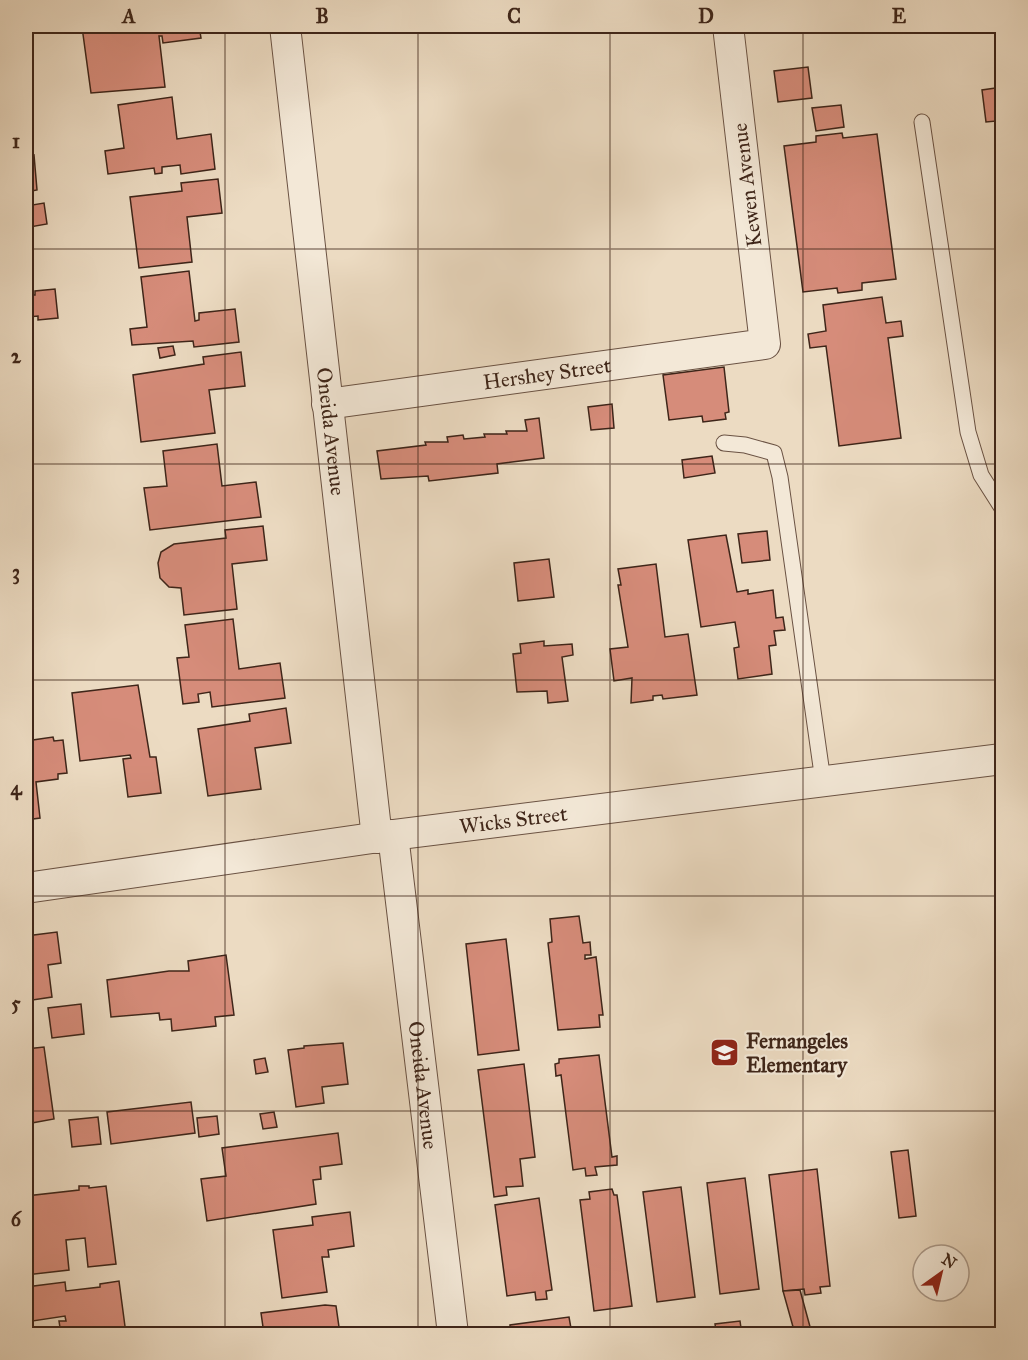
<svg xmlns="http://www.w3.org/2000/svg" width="1028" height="1360" viewBox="0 0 1028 1360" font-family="'IM FELL Great Primer',serif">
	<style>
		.building { fill: #d68c7a; stroke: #3e2519; stroke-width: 1.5 }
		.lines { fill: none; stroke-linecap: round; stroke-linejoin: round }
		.service-casing { stroke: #6a5243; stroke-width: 17 }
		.minor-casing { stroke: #6a5243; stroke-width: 32 }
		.service { stroke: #f3e8d7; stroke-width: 15 }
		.minor { stroke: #f3e8d7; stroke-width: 30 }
		.grid { fill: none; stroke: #3e2519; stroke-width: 1.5; stroke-opacity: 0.55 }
		.labels { text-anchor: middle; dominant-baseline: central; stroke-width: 4.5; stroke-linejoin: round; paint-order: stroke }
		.street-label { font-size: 21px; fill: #3e2519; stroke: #f3e8d7 }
		.poi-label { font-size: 21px; font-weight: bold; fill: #3e2519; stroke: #f3e8d7; text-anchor: start }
		.neatline { fill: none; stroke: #3e2519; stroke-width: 2 }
		.grid-label { font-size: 20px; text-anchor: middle; font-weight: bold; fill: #3e2519 }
	</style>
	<rect width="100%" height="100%" fill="#ecdbc2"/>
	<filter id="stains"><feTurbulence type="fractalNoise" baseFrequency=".00333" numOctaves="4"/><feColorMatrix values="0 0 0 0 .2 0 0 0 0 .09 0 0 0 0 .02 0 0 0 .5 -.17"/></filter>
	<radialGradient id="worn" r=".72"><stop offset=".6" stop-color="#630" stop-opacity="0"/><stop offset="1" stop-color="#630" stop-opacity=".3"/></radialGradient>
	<!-- building -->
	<g class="building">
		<polygon points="94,26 199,26 201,38 163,43 162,36 159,36 165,87 91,93 82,27"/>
		<polygon points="808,67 812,98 778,102 774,71"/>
		<polygon points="1002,87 1002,135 998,135 996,121 986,122 982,90"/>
		<polygon points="172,97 177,139 211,134 215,169 181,174 180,165 162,167 162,173 155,174 154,168 108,174 105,151 124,148 118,105"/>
		<polygon points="841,105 844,127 816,131 812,108"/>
		<polygon points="842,133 843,138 877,134 896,279 862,283 862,290 838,293 837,288 803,292 784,146 816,142 816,136"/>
		<polygon points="34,155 37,190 26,192 26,157"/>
		<polygon points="218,179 222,213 187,217 192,262 139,268 130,197 182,191 181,183"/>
		<polygon points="44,203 47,224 30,227 26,206"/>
		<polygon points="189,271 195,321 199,320 199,313 235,309 239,342 194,347 193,341 132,345 130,329 147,327 141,277"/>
		<polygon points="55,289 58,318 38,320 38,316 28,317 26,295 35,295 35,291"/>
		<polygon points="882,297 886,323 901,321 903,336 888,338 901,438 839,446 826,346 810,348 808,334 826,331 823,305"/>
		<polygon points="173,346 175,355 160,358 158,348"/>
		<polygon points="241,352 245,386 209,390 215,433 141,442 133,375 204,364 203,357"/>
		<polygon points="724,367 729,412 725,413 726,419 703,422 702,416 669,420 663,375"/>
		<polygon points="612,404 614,428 591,430 588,407"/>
		<polygon points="539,418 544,458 497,464 498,473 429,481 428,476 381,479 377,451 426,445 425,442 448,442 447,437 463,435 464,439 485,437 484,434 507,434 506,431 527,431 525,420"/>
		<polygon points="217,444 222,486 256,482 261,517 150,530 144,488 167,486 163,451"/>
		<polygon points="712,456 715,473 684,478 682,460"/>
		<polygon points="263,526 267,560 232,564 237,609 184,615 181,588 169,587 160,578 158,563 161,552 174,544 226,538 225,530"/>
		<polygon points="767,531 770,560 742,563 738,534"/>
		<polygon points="726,535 737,592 748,590 748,594 773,590 776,618 783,617 785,630 774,631 776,645 769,646 772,674 738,679 734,648 739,647 735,622 701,627 688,540"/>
		<polygon points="549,559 554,597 518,601 514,563"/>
		<polygon points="656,564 665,637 688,634 697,695 663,699 662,695 653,696 653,700 631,703 632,678 614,681 610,649 628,647 618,585 621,585 618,569"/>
		<polygon points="26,576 33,635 26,636"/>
		<polygon points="233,619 239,669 280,663 285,698 212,707 210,692 198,694 199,702 183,704 177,658 189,657 185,625"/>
		<polygon points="544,641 544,646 572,644 573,655 562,657 568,701 548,703 547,691 517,692 513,654 521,653 520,644"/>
		<polygon points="138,685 150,757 156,757 161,793 128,797 123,759 131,758 130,755 80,761 72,693"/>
		<polygon points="286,708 291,743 255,748 261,789 208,796 198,729 250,721 249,714"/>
		<polygon points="53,737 54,741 63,740 67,773 58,774 58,779 36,782 40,818 26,820 26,741"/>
		<polygon points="579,916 583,943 590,942 591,955 585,955 585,959 596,957 603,1015 599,1015 600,1027 558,1030 548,943 552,942 550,919"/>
		<polygon points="57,932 61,963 48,965 52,997 26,1001 26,936"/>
		<polygon points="506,939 519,1050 478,1055 466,944"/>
		<polygon points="226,955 234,1015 215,1017 216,1026 172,1031 171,1019 160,1020 159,1013 111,1017 107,980 169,971 189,971 188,961"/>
		<polygon points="81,1004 84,1034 52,1038 48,1008"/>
		<polygon points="343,1043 348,1084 322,1087 324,1103 296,1107 288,1050 304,1048 304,1046"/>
		<polygon points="44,1047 54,1119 26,1124 26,1049"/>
		<polygon points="599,1055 612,1157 617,1156 617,1165 595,1167 597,1175 586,1176 585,1168 573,1170 561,1075 556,1076 555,1064 559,1063 559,1059"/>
		<polygon points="265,1058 268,1072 256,1074 254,1060"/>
		<polygon points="524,1064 535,1157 520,1159 523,1186 506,1187 507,1195 494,1197 478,1070"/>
		<polygon points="191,1102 195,1133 111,1144 107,1112"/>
		<polygon points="274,1112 277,1127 263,1129 260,1114"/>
		<polygon points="217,1116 219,1134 199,1137 197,1118"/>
		<polygon points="98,1117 101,1144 72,1147 69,1120"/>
		<polygon points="338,1133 342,1164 320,1167 321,1179 313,1180 316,1204 207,1221 201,1179 226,1176 222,1148"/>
		<polygon points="908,1150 916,1216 899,1218 891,1152"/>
		<polygon points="817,1169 830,1286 820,1287 821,1293 805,1295 804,1289 783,1291 769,1175"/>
		<polygon points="745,1178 759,1289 720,1294 707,1183"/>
		<polygon points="79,1186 89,1186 89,1188 106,1186 116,1264 88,1267 85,1238 66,1240 69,1270 26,1275 26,1196 79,1190"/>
		<polygon points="681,1187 695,1297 657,1302 643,1192"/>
		<polygon points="612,1189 614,1195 617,1195 632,1306 594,1311 580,1200 590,1199 589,1192"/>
		<polygon points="539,1198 552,1290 546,1291 547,1299 536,1300 535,1292 507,1296 495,1205"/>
		<polygon points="350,1212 354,1246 328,1250 329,1257 322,1257 327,1292 282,1298 273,1230 313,1225 312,1217"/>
		<polygon points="119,1281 126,1334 61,1334 59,1321 66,1321 65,1316 26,1322 26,1287 65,1282 66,1291 100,1287 100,1284"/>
		<polygon points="800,1290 812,1334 795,1334 783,1291"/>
		<polygon points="325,1305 336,1306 340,1334 264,1334 261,1313"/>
		<polygon points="569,1317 572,1334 510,1334 510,1325"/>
		<polygon points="740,1321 741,1328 758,1327 758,1334 708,1334 708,1332 716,1331 715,1324"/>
	</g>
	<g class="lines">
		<defs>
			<g id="service">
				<polyline points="922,122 968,432 981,475 1002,508"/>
				<polyline points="724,443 745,445 774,453 780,477 823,781"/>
			</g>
			<g id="minor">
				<path id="s1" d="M285,26L377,838"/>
				<path id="s2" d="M327,404L765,344L728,26"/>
				<path id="s3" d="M393,835L453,1334"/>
				<path id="s4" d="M26,888L393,835L1002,759"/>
			</g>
		</defs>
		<!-- service casing -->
		<use href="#service" class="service-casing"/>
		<!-- minor casing -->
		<use href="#minor" class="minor-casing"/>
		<!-- service -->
		<use href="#service" class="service"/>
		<!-- minor -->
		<use href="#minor" class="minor"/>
	</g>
	<!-- grid -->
	<path class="grid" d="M225,26V1334M418,26V1334M610,26V1334M803,26V1334M26,249H1002M26,464H1002M26,680H1002M26,896H1002M26,1111H1002"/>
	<!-- icons -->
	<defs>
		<symbol id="school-square" viewBox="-11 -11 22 22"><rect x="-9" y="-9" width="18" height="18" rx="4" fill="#8f2418" stroke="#f3e8d7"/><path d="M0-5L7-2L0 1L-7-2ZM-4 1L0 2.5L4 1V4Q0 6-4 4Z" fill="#fff"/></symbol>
	</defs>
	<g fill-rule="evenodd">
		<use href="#school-square" x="708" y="1036" width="33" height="33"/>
	</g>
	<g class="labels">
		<!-- street labels -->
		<g class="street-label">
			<text transform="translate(747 185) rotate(-97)">Kewen Avenue</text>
			<text stroke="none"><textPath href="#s2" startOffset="222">Hershey Street</textPath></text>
			<text stroke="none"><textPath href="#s1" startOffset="408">Oneida Avenue</textPath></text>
			<text stroke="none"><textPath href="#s4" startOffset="492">Wicks Street</textPath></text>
			<text stroke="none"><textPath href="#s3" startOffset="252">Oneida Avenue</textPath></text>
		</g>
		<!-- poi labels -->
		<g class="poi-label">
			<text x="746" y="1041">Fernangeles<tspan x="746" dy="24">Elementary</tspan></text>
		</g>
	</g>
	<!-- margin -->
	<rect width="1028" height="1360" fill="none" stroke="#ecdbc2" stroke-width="66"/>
	<!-- north arrow -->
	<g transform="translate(941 1273) rotate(34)"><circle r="28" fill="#f3e8d7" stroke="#ab9a8b" stroke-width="1.5"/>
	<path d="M0-4.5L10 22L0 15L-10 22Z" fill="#8f2418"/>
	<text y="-9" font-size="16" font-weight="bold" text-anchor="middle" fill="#3e2519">N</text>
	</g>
	<rect x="33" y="33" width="962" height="1294" class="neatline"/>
	<g class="grid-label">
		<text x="129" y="23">A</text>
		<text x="322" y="23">B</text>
		<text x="514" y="23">C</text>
		<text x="706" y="23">D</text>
		<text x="899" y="23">E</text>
		<text x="16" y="148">1</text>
		<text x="16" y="363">2</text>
		<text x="16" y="579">3</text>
		<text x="16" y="795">4</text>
		<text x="16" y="1010">5</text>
		<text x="16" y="1226">6</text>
	</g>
	<rect width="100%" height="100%" filter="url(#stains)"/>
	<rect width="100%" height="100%" fill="url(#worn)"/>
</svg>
